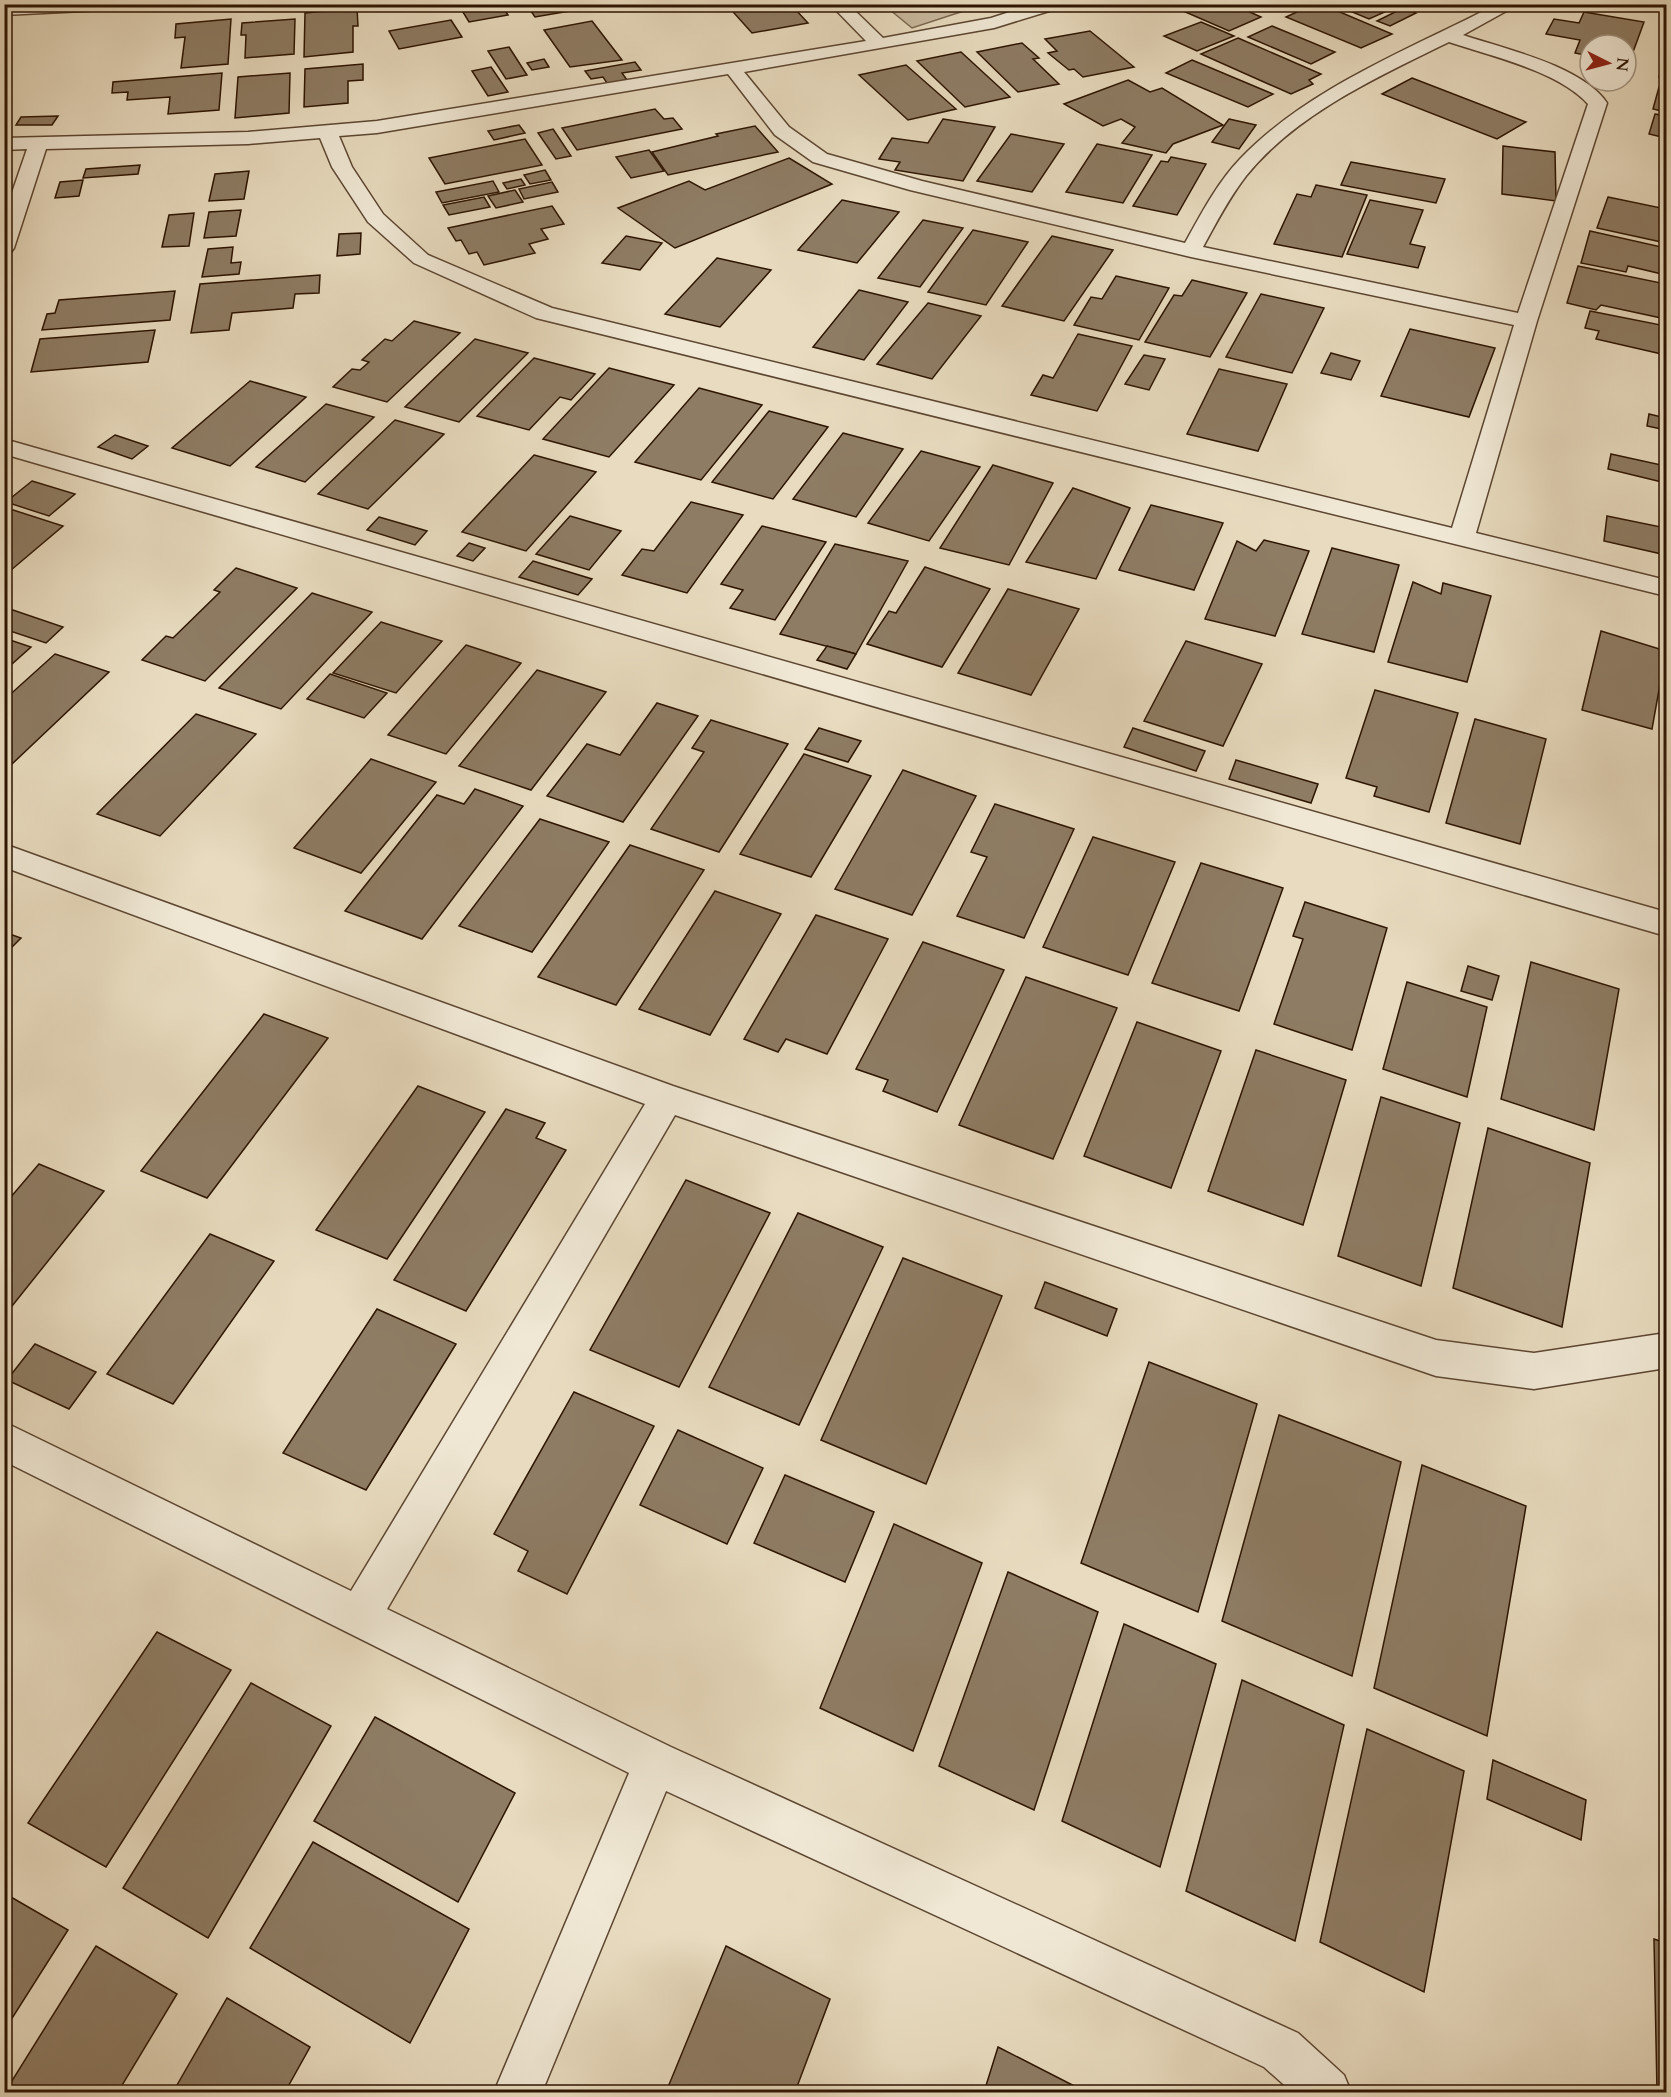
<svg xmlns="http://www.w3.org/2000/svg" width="1671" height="2097" viewBox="0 0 1671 2097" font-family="Cardo,serif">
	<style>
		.green { fill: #c8b99f; stroke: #7a6750; stroke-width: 1.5 }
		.building { fill: #8e7c64; stroke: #2d1502; stroke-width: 1.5 }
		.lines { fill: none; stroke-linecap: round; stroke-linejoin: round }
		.street-casing { stroke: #5c4631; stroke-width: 3 }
		.street { fill: #f0e8d5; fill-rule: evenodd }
	</style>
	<rect width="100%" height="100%" fill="#e8dbbf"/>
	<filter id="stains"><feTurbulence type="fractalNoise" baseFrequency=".00333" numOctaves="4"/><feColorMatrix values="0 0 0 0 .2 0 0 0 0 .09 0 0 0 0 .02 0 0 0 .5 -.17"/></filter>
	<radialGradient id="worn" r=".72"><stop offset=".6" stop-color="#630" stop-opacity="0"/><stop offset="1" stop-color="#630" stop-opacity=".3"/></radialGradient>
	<!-- green -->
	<polygon class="green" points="884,5 982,5 912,28"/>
	<!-- building -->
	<g class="building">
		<polygon points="458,4 501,4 508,15 469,22"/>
		<polygon points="526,4 572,4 576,10 535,17"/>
		<polygon points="726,4 779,4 785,11 795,9 808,23 752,33"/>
		<polygon points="1167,4 1232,4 1261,17 1229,31"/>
		<polygon points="1314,4 1321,4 1392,34 1361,48 1286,17"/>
		<polygon points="1355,4 1391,4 1396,7 1369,19 1345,9"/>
		<polygon points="357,8 358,26 353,26 353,52 304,57 305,13"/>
		<polygon points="1403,8 1416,13 1390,26 1377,21"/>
		<polygon points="1584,12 1644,22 1629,63 1626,62 1626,45 1590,45 1590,56 1575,53 1580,40 1546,34 1554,19 1579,23"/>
		<polygon points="231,19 228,64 181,68 185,37 175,38 176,24"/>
		<polygon points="295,19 294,54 245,58 246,35 241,35 242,23"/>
		<polygon points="451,20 462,37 399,49 389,31"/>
		<polygon points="592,21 622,60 570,67 544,30"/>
		<polygon points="1201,22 1234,36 1197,51 1164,36"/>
		<polygon points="1272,26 1335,52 1311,64 1248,37"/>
		<polygon points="1090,31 1134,67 1083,77 1074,69 1069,70 1048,53 1057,51 1045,39"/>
		<polygon points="1238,38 1321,74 1309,80 1313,84 1291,94 1201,54"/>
		<polygon points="1022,43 1039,58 1033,59 1059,84 1018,92 977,52"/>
		<polygon points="509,47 527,75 506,79 488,51"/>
		<polygon points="1666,51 1666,78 1659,77"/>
		<polygon points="961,52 1010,97 965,107 917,61"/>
		<polygon points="544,59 549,67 532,70 527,63"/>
		<polygon points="1192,60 1273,94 1248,107 1166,73"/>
		<polygon points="635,62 641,70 622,73 627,80 607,83 603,77 591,79 585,71"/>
		<polygon points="363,64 363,80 348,81 348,103 304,107 305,69"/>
		<polygon points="906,65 956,109 908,120 859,75"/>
		<polygon points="491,67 508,92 488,96 472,71"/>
		<polygon points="222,73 219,110 168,114 170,97 127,100 128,92 112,93 113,82"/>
		<polygon points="290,73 289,113 235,118 238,77"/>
		<polygon points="1412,78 1526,122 1497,139 1382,94"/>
		<polygon points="1128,80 1150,92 1162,88 1223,125 1173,144 1166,153 1122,143 1135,127 1121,119 1103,126 1064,104"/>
		<polygon points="1659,87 1666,88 1666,112 1653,109"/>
		<polygon points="655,109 664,119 673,118 682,129 577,150 562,128"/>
		<polygon points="1655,114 1666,116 1666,138 1649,134"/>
		<polygon points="58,116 52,125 16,125 21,117"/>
		<polygon points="943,119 995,127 963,181 895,170 900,162 879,159 892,138 928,143"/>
		<polygon points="1229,119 1256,125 1239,149 1212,142"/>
		<polygon points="519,125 525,133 494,140 488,131"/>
		<polygon points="755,126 778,152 668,175 652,152 718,136 716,134"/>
		<polygon points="553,129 571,156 556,159 538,133"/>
		<polygon points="1011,134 1064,144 1032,192 977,181"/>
		<polygon points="525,139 542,165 445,184 429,158"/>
		<polygon points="1097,144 1152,155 1123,203 1066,192"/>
		<polygon points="1503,146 1555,152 1556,201 1502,194"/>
		<polygon points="649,150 664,171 631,178 616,157"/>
		<polygon points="1171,157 1206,164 1177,215 1133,206 1161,161 1168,162"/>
		<polygon points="789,158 832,184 675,248 618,208 689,181 705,190"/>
		<polygon points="1351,162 1445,179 1436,203 1341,185"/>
		<polygon points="140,165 138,174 83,178 86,169"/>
		<polygon points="545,170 551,180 530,184 524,175"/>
		<polygon points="249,171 244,199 209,201 215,174"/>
		<polygon points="521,179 525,185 507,189 503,183"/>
		<polygon points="83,180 79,196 55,198 60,182"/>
		<polygon points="493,181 499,192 442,203 436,192"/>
		<polygon points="552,182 558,192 524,199 519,189"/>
		<polygon points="1316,185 1367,195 1342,257 1274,244 1297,194 1311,197"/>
		<polygon points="515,190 523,202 496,208 488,196"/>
		<polygon points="484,197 490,207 449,215 443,205"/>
		<polygon points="1608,197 1666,209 1666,243 1597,228"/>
		<polygon points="842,200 899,212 857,263 798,250"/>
		<polygon points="1370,200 1423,210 1410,244 1425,247 1418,268 1347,254"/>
		<polygon points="552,206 564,224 541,229 548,239 529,244 535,253 484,265 477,252 469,254 461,240 456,241 448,228"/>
		<polygon points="241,210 236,236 204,238 209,212"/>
		<polygon points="194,213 189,246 162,247 169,215"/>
		<polygon points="923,220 963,228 920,287 878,278"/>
		<polygon points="973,230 1028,242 986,305 928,292"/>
		<polygon points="1590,231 1666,248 1666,275 1628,266 1626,272 1581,263"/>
		<polygon points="361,233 360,254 337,256 339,234"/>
		<polygon points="626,236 662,243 640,270 602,263"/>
		<polygon points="1052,236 1113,250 1064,321 1002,306"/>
		<polygon points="233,247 231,263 241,262 239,274 202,277 208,249"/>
		<polygon points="717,258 771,270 720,327 665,314"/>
		<polygon points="1578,266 1666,284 1666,319 1601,305 1596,310 1567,303"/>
		<polygon points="320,275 319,293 295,294 293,308 232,313 229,330 191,333 200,284"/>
		<polygon points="1116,276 1169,288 1139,340 1074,325 1091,297 1102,299"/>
		<polygon points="1192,280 1247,293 1210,357 1145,342 1174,295 1182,296"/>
		<polygon points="859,290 908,302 864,360 813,347"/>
		<polygon points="175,291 170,320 42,330 47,314 55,313 59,300"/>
		<polygon points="1261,294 1324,308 1292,373 1226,357"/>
		<polygon points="928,303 981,316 932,379 877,364"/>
		<polygon points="1590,311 1666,326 1666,355 1596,339 1599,331 1585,328"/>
		<polygon points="414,321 460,333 387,402 333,387 352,369 360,370 369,362 362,360 385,339 392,341"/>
		<polygon points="1410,329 1495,348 1469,417 1381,396"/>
		<polygon points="155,330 148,362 31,372 40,339"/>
		<polygon points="1078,334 1132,346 1097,411 1031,395 1043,375 1053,378"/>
		<polygon points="475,339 528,353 459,422 405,407"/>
		<polygon points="1331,353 1360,361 1351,380 1321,373"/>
		<polygon points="1144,355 1165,359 1149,390 1125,384"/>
		<polygon points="534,358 595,374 571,400 560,397 529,430 477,416"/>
		<polygon points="609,368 674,385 609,457 543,439"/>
		<polygon points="1219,369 1287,384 1258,451 1187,434"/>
		<polygon points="250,381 306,397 230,466 172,448"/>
		<polygon points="699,388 762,405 701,480 635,462"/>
		<polygon points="326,404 374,417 305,482 256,467"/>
		<polygon points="769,411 828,427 773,499 712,482"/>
		<polygon points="1649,414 1666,418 1666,430 1647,426"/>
		<polygon points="395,420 444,434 368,509 318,494"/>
		<polygon points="843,433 903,449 856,517 793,499"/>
		<polygon points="115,435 148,446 132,459 98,447"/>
		<polygon points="921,451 980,467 929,541 868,523"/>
		<polygon points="1611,454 1666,466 1666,483 1608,469"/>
		<polygon points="534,455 596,472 526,551 462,532"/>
		<polygon points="993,465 1053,483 1009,565 940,548"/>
		<polygon points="32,481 75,494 49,516 6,502"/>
		<polygon points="1073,488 1130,508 1096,579 1026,562"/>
		<polygon points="691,502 743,515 687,593 622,575 642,549 654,551"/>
		<polygon points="1151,505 1223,523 1194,590 1119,570"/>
		<polygon points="10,509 63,526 4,576 4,513"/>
		<polygon points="570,516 621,531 589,570 536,554"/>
		<polygon points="1607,516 1666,528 1666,555 1604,541"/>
		<polygon points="379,517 427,531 415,545 367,530"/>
		<polygon points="762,526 826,542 775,620 730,608 743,590 721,584"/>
		<polygon points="1264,540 1309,551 1275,636 1205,619 1237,541 1256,551"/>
		<polygon points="469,543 485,548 473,561 457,556"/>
		<polygon points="835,544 908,561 856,654 780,634"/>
		<polygon points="1332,548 1399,565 1374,652 1302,634"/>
		<polygon points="533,561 592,579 578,595 519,577"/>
		<polygon points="925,567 990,589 942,667 867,644 889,611 896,613"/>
		<polygon points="236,568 297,588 205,681 142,660 166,636 173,638 220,592 214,590"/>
		<polygon points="1413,582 1441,594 1443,583 1491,596 1467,682 1388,662"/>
		<polygon points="1008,589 1079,609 1031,695 958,673"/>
		<polygon points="312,593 372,612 281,709 219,688"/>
		<polygon points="4,607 63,627 46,643 4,629"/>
		<polygon points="381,622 442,641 396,693 333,673"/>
		<polygon points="1601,631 1666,651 1652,729 1582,710"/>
		<polygon points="4,638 31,647 4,671"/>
		<polygon points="1186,641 1262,664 1223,746 1144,721"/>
		<polygon points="466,645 521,663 446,754 388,735"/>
		<polygon points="827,646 856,654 847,669 817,660"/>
		<polygon points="55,654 109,672 12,764 4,762 4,700"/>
		<polygon points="537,670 606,692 531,790 459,766"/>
		<polygon points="330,674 387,693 364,718 307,699"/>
		<polygon points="1375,690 1458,713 1429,812 1374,796 1377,787 1346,778"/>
		<polygon points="657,703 698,716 623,822 547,796 587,744 620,755"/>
		<polygon points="196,714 256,734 160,836 97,814"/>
		<polygon points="1475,719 1546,739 1520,844 1446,823"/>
		<polygon points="711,720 788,744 719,852 651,829 704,752 692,748"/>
		<polygon points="819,728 861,741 848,762 805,749"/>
		<polygon points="1133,728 1205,751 1196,771 1124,747"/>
		<polygon points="804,754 871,776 811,877 740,854"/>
		<polygon points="371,759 436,782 361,873 294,848"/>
		<polygon points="1236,760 1318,784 1311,803 1229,779"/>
		<polygon points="903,770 976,796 912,915 835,889"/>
		<polygon points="475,789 523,806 422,939 345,911 437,795 464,804"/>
		<polygon points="995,804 1074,829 1024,938 957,916 987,857 971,852"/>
		<polygon points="540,819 609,842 532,952 459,926"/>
		<polygon points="1093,837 1175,862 1128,975 1043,947"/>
		<polygon points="630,845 704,870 616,1005 538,977"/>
		<polygon points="1201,863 1283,888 1239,1011 1152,983"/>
		<polygon points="715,891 781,914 710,1035 639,1009"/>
		<polygon points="1305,902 1387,928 1352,1050 1274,1024 1303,939 1293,936"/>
		<polygon points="816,915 888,939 827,1054 786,1039 778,1052 744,1039"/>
		<polygon points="4,932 21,938 4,955"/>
		<polygon points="923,942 1004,970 937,1112 883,1091 888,1080 856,1069"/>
		<polygon points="1531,962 1619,989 1594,1130 1501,1099"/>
		<polygon points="1468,966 1499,976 1492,1000 1461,991"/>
		<polygon points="1026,977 1117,1008 1053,1159 959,1125"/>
		<polygon points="1407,982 1487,1007 1467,1097 1383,1069"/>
		<polygon points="264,1014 328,1038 207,1198 141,1171"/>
		<polygon points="1137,1022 1221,1051 1171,1188 1084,1156"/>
		<polygon points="1256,1050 1346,1080 1303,1225 1208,1191"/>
		<polygon points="418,1086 485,1112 387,1259 316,1230"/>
		<polygon points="1381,1097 1460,1123 1421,1286 1338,1256"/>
		<polygon points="506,1109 545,1123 536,1138 566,1150 466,1311 394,1280"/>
		<polygon points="1488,1128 1590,1163 1562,1327 1453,1288"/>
		<polygon points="39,1164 104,1191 4,1316 4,1205"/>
		<polygon points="686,1180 770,1213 679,1387 590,1350"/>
		<polygon points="798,1213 883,1247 799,1425 709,1387"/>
		<polygon points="210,1234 274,1261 173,1404 107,1374"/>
		<polygon points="903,1258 1002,1296 926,1484 821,1440"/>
		<polygon points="1045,1282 1117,1309 1107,1336 1035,1308"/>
		<polygon points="377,1309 456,1344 366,1490 283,1453"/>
		<polygon points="35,1344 96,1372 69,1409 7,1380"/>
		<polygon points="1149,1362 1257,1404 1198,1612 1081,1563"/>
		<polygon points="574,1392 654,1426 567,1594 518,1571 528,1551 494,1534"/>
		<polygon points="1279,1415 1401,1462 1352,1676 1222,1621"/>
		<polygon points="678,1430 763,1468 727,1544 640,1505"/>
		<polygon points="1422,1465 1526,1506 1487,1736 1374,1688"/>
		<polygon points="785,1475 874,1512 845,1582 754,1543"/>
		<polygon points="894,1524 982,1563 913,1751 820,1708"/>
		<polygon points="1008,1572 1098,1612 1034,1810 939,1766"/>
		<polygon points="1124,1624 1216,1664 1160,1867 1062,1821"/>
		<polygon points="157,1632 231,1670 106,1867 28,1823"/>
		<polygon points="1242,1680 1344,1725 1295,1941 1186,1891"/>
		<polygon points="251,1683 331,1726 208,1938 123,1888"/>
		<polygon points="375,1717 515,1793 458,1902 314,1821"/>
		<polygon points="1367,1729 1464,1771 1424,1992 1320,1942"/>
		<polygon points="1493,1760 1586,1800 1581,1840 1487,1799"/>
		<polygon points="313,1842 469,1929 410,2043 250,1948"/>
		<polygon points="4,1893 68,1930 4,2031"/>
		<polygon points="1654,1939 1666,1943 1666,2092 1657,2092"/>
		<polygon points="96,1946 177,1994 118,2092 5,2092"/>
		<polygon points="726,1946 830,1999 795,2092 666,2092"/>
		<polygon points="227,1998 310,2047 285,2092 173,2092"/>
		<polygon points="998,2047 1086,2092 984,2092"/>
	</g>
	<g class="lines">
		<defs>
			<g id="street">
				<polygon points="131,4 123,9 4,15 4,5"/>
				<path d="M830,4H848L883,38L991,18L1034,4H1061L1059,8L994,28L744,72L789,127L827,154L922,181L1185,243C1201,214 1217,183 1240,159C1309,87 1409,50 1497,4H1519L1463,35C1505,49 1582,66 1607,103L1537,321L1476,533L1666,580V596L536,318L414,263L368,222L332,167L320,138L248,144L46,149L14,248L11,252L4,254V216L27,149L4,150V138L248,132L377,121L866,41ZM1449,42C1491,56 1558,71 1588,104L1518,313L1203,247C1216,223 1229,198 1246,176C1297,113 1378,77 1449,42ZM728,74L775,135L813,162L910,190L1191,257L1514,325L1452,528L552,308L428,255L383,214L352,167L339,136L377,133Z"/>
				<polygon points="4,439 1666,912 1666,936 4,454"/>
				<polygon points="4,844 673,1086 1436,1340 1534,1353 1666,1333 1666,1368 1534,1389 1436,1376 675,1115 387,1609 671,1747 1298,2033 1344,2075 1351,2092 1292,2092 1264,2067 666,1791 542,2092 494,2092 629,1773 4,1461 4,1422 351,1591 645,1104 4,867"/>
			</g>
		</defs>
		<!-- street casing -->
		<use href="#street" class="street-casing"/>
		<!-- street -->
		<use href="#street" class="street"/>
	</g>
	<!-- margin -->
	<rect width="1671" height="2097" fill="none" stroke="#e8dbbf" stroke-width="24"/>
	<rect x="6" y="6" width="1659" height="2085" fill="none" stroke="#2d1502" stroke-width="3"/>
	<rect x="12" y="12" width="1647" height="2073" fill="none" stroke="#2d1502" stroke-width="1.5"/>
	<!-- north arrow -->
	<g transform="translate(1608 63) rotate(96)"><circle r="28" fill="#f0e8d5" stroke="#a29481" stroke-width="1.5"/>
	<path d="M0-4.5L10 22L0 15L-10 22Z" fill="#8f2418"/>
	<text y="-9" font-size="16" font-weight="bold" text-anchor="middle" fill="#2d1502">N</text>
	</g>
	<rect width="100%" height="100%" filter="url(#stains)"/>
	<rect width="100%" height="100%" fill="url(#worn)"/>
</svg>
